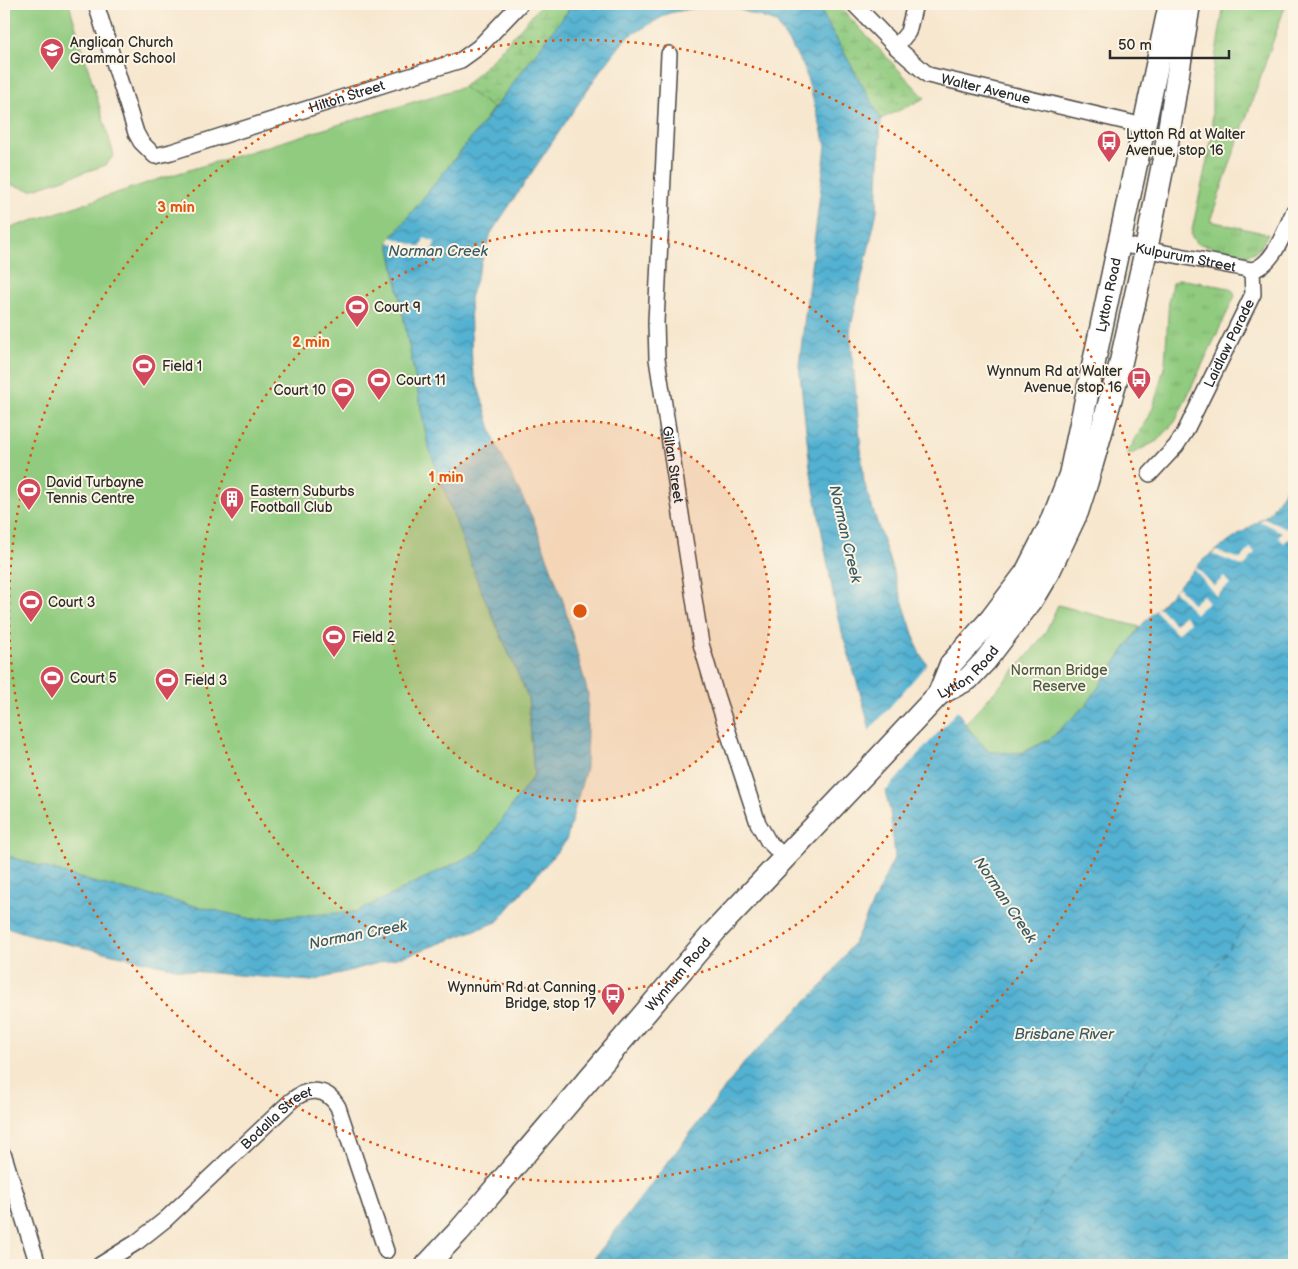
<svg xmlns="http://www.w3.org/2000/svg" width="1298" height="1269" viewBox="0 0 1298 1269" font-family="'Balsamiq Sans',sans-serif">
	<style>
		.grass { fill: url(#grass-tufts); stroke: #5e7b55 }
		.wetland { fill: url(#wetland-marsh); stroke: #5e7b55 }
		.park { fill: #90cb7f; stroke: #5e7b55 }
		.water { fill: url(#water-waves); stroke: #3f6e7e }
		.pier { fill: #f7e7cf }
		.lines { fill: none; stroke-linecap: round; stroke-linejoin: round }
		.ferry { stroke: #395a65; stroke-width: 1; stroke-dasharray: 6 5; stroke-linecap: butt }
		.minor-casing { stroke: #4a4744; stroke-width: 18 }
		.primary-casing { stroke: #4a4744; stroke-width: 25 }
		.minor { stroke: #fff; stroke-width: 15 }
		.primary { stroke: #fff; stroke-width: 22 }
		.ring { fill: none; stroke: #df570e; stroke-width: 2.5; stroke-dasharray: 2.5 5 }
		.labels { text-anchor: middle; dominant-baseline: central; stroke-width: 4; stroke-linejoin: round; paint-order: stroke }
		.poi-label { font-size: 14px; fill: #2b2b2b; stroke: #fcf5e5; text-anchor: start }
		.street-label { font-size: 14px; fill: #2b2b2b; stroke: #fcf5e5 }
		.park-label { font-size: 14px; fill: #495b44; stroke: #fcf5e5 }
		.water-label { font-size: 15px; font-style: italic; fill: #395a65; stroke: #fcf5e5 }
		.centre { fill: #df570e; stroke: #fcf5e5; stroke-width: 2.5 }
		.ring-label { font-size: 15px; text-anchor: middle; font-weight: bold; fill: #df570e; stroke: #fcf5e5; stroke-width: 4; stroke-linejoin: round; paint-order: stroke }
	</style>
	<defs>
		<pattern id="grass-tufts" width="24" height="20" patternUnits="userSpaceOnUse" patternTransform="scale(1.25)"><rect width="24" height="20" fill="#90cb7f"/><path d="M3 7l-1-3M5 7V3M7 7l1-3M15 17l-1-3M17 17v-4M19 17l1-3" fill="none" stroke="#7cae6e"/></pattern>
		<pattern id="wetland-marsh" width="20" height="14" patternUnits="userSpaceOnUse" patternTransform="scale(1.25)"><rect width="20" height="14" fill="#90cb7f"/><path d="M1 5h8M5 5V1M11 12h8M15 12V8" fill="none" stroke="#7cae6e"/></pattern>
		<pattern id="water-waves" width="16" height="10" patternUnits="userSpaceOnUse" patternTransform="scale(1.25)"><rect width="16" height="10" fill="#53b1d1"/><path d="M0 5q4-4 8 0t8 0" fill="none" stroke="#4590aa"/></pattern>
	</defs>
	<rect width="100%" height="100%" fill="#fcf5e5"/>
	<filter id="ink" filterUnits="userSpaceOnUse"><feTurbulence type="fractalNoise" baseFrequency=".02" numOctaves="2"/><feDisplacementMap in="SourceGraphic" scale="10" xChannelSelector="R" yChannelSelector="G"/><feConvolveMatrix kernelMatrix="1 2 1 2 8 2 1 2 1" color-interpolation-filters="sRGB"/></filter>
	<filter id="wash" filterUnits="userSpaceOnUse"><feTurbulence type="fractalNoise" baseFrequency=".0096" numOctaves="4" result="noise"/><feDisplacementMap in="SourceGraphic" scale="20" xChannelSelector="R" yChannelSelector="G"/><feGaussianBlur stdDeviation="1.12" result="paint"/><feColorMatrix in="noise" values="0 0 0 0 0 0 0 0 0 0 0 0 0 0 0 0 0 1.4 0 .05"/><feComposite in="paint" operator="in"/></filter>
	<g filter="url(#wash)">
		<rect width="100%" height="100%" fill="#f7e7cf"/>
		<!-- grass -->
		<g class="grass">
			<polygon points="1224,4 1286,4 1210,221 1268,234 1259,249 1249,255 1196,243 1191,235 1212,137 1212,77"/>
			<polygon points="1180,279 1229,288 1233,291 1235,296 1175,422 1157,441 1129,455 1127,454 1153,408 1165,364 1169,299 1172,283"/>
		</g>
		<!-- wetland -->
		<g class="wetland">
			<polygon points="542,4 573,4 480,127 492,108 463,87 490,62"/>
			<polygon points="817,4 837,4 925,98 881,119"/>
		</g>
		<!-- park -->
		<g class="park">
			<polygon points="4,4 69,4 114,155 106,165 31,190 8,184 4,169"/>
			<polygon points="463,87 493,108 480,127 392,237 389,242 428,445 478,583 528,697 534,775 480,851 356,912 252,919 92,882 4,855 4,230 156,180"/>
			<polygon points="1058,605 1140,627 1087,704 1050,739 1022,753 989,752 965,724 1029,654 1045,633"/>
		</g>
		<!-- water -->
		<g class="water">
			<polygon points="573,4 715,4 669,13 626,38 596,77 491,233 470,298 472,367 495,442 534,521 563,601 588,694 586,768 566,841 497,922 411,954 312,981 189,971 37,937 4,926 4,855 92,882 252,919 356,912 480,851 534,775 528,697 478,583 428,445 389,242 392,237 480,127"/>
			<polygon points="723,4 817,4 881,119 877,211 850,331 864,482 919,652 970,731 989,752 1022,753 1050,739 1087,704 1140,627 1204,559 1270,513 1294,475 1294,1265 589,1265 745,1062 826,982 856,939 895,856 890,811 864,706 837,615 810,467 799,365 826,146 804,67 776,22"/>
		</g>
		<!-- pier -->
		<g class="pier">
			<polygon points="391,237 421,247 424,238 435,242 429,259 418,255 418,253 389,242"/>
			<polygon points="1264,518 1286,528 1293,521 1294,533 1284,543 1278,537 1282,532 1259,521"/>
			<polygon points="1250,548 1255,552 1244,567 1212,554 1216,551 1241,559"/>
			<polygon points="1196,567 1214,586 1224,577 1230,584 1216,596 1194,569"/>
			<polygon points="1178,587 1193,604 1203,595 1209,602 1195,614 1174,590"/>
			<polygon points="1159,607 1175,624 1184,615 1190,622 1177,634 1155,610"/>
			<polygon points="929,662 959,709 883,794 868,732"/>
		</g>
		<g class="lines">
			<!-- ferry -->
			<polyline class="ferry" points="1010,1265 1047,1200 1294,858"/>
		</g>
	</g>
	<g filter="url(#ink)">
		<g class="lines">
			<defs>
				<g id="minor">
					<path id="s1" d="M96,4L136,133L141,142L155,156L171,152L461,60L479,47L520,4"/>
					<path id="s2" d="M854,4L896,47L928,75L1144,126"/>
					<polyline points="896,47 908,32 915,4"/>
					<path id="s3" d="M669,54L656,322L657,359L701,644L716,695L758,823L768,841L784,857"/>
					<path id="s4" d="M1119,244L1252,270"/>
					<path id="s5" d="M1150,474L1176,446L1185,432L1253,294L1252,270C1274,265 1285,230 1294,211"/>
					<polyline points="4,1156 38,1265"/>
					<path id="s6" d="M100,1265L137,1242L166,1219L291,1101C307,1087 327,1087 338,1107L386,1251"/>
				</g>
				<g id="primary">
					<path id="s7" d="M939,694L951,664L992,618L1026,573L1052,522L1070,475L1170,4"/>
					<path id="s8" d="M427,1265L459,1231L715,931L868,770L939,694L968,679L985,661L1011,627L1031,601L1050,569L1077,512L1087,481L1120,366L1146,250L1166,149L1189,4"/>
				</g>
			</defs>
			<!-- minor casing -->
			<use href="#minor" class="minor-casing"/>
			<!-- primary casing -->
			<use href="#primary" class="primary-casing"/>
			<!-- minor -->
			<use href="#minor" class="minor"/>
			<!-- primary -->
			<use href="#primary" class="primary"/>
		</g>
	</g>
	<!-- distance rings -->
	<circle cx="580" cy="611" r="190" fill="#df570e" fill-opacity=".12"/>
	<g class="ring">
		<circle cx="580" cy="611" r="190"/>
		<circle cx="580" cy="611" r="381"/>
		<circle cx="580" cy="611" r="571"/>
	</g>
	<!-- icons -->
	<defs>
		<symbol id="school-pin" viewBox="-11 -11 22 30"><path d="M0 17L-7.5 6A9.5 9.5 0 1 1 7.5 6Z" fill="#d1495b" stroke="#fcf5e5"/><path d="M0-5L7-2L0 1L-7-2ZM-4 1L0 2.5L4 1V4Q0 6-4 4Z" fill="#fff"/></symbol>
		<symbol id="bus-pin" viewBox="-11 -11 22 30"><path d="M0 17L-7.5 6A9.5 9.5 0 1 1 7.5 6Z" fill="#d1495b" stroke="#fcf5e5"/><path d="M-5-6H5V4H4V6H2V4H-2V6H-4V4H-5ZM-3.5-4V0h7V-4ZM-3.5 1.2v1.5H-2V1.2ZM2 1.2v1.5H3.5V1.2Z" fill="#fff"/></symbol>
		<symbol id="stadium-pin" viewBox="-11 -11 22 30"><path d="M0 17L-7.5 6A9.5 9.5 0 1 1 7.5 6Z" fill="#d1495b" stroke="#fcf5e5"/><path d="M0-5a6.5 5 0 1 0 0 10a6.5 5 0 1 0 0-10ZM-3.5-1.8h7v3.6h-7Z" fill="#fff"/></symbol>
		<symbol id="building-pin" viewBox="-11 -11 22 30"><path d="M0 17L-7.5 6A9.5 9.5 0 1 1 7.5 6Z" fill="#d1495b" stroke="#fcf5e5"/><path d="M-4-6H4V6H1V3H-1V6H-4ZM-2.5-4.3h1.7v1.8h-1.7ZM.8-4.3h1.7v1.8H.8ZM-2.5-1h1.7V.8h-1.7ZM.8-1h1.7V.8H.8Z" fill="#fff"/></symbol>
	</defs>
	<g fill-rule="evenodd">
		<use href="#school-pin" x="38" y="36" width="28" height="38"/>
		<use href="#bus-pin" x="1095" y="128" width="28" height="38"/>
		<use href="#stadium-pin" x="343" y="293" width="28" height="38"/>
		<use href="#stadium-pin" x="130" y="352" width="28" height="38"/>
		<use href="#bus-pin" x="1125" y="365" width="28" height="38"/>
		<use href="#stadium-pin" x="365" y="366" width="28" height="38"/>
		<use href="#stadium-pin" x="329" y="376" width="28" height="38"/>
		<use href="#stadium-pin" x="15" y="476" width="28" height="38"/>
		<use href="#building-pin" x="218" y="485" width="28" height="38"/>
		<use href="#stadium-pin" x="17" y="588" width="28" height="38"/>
		<use href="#stadium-pin" x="320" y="623" width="28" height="38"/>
		<use href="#stadium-pin" x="38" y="664" width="28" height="38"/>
		<use href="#stadium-pin" x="153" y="666" width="28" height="38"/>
		<use href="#bus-pin" x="599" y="981" width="28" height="38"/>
	</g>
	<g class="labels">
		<!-- poi labels -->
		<g class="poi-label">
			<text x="70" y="42">Anglican Church<tspan x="70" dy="16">Grammar School</tspan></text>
			<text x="1126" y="134">Lytton Rd at Walter<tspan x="1126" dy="16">Avenue, stop 16</tspan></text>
			<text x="374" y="307">Court 9</text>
			<text x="162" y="366">Field 1</text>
			<text x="1122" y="371" text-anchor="end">Wynnum Rd at Walter<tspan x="1122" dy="16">Avenue, stop 16</tspan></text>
			<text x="396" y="380">Court 11</text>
			<text x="326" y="390" text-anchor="end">Court 10</text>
			<text x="46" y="482">David Turbayne<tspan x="46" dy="16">Tennis Centre</tspan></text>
			<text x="250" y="491">Eastern Suburbs<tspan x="250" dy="16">Football Club</tspan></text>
			<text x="48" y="602">Court 3</text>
			<text x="352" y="637">Field 2</text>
			<text x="70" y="678">Court 5</text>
			<text x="184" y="680">Field 3</text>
			<text x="596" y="987" text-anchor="end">Wynnum Rd at Canning<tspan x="596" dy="16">Bridge, stop 17</tspan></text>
		</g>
		<!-- street labels -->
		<g class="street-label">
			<text stroke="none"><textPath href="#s2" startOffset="162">Walter Avenue</textPath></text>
			<text stroke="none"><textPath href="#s1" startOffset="366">Hilton Street</textPath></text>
			<text stroke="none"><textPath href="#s4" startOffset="68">Kulpurum Street</textPath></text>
			<text stroke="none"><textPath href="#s7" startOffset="442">Lytton Road</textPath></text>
			<text stroke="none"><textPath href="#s5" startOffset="154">Laidlaw Parade</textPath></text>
			<text stroke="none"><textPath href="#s3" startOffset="412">Gillan Street</textPath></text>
			<text stroke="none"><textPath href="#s8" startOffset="804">Lytton Road</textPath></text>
			<text stroke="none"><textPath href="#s8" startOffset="384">Wynnum Road</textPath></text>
			<text stroke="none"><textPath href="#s6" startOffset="231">Bodalla Street</textPath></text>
		</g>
		<!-- park labels -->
		<g class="park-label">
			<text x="1059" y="670">Norman Bridge<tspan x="1059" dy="16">Reserve</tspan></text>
		</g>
		<!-- water labels -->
		<g class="water-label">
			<text x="438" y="251">Norman Creek</text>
			<text transform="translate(845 534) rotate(77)">Norman Creek</text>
			<text transform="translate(1005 900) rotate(56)">Norman Creek</text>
			<text transform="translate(358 935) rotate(-11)">Norman Creek</text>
			<text x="1064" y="1034">Brisbane River</text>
		</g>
	</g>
	<circle cx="580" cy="611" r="8" class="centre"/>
	<g class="ring-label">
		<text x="176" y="212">3 min</text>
		<text x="311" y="347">2 min</text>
		<text x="446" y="482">1 min</text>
	</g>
	<!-- margin -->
	<rect width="1298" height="1269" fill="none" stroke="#fcf5e5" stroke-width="20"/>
	<!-- scale -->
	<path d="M1110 50v8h119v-8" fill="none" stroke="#2b2b2b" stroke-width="2.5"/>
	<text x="1118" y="50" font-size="15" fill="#2b2b2b" stroke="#fcf5e5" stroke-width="4" paint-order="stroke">50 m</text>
</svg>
